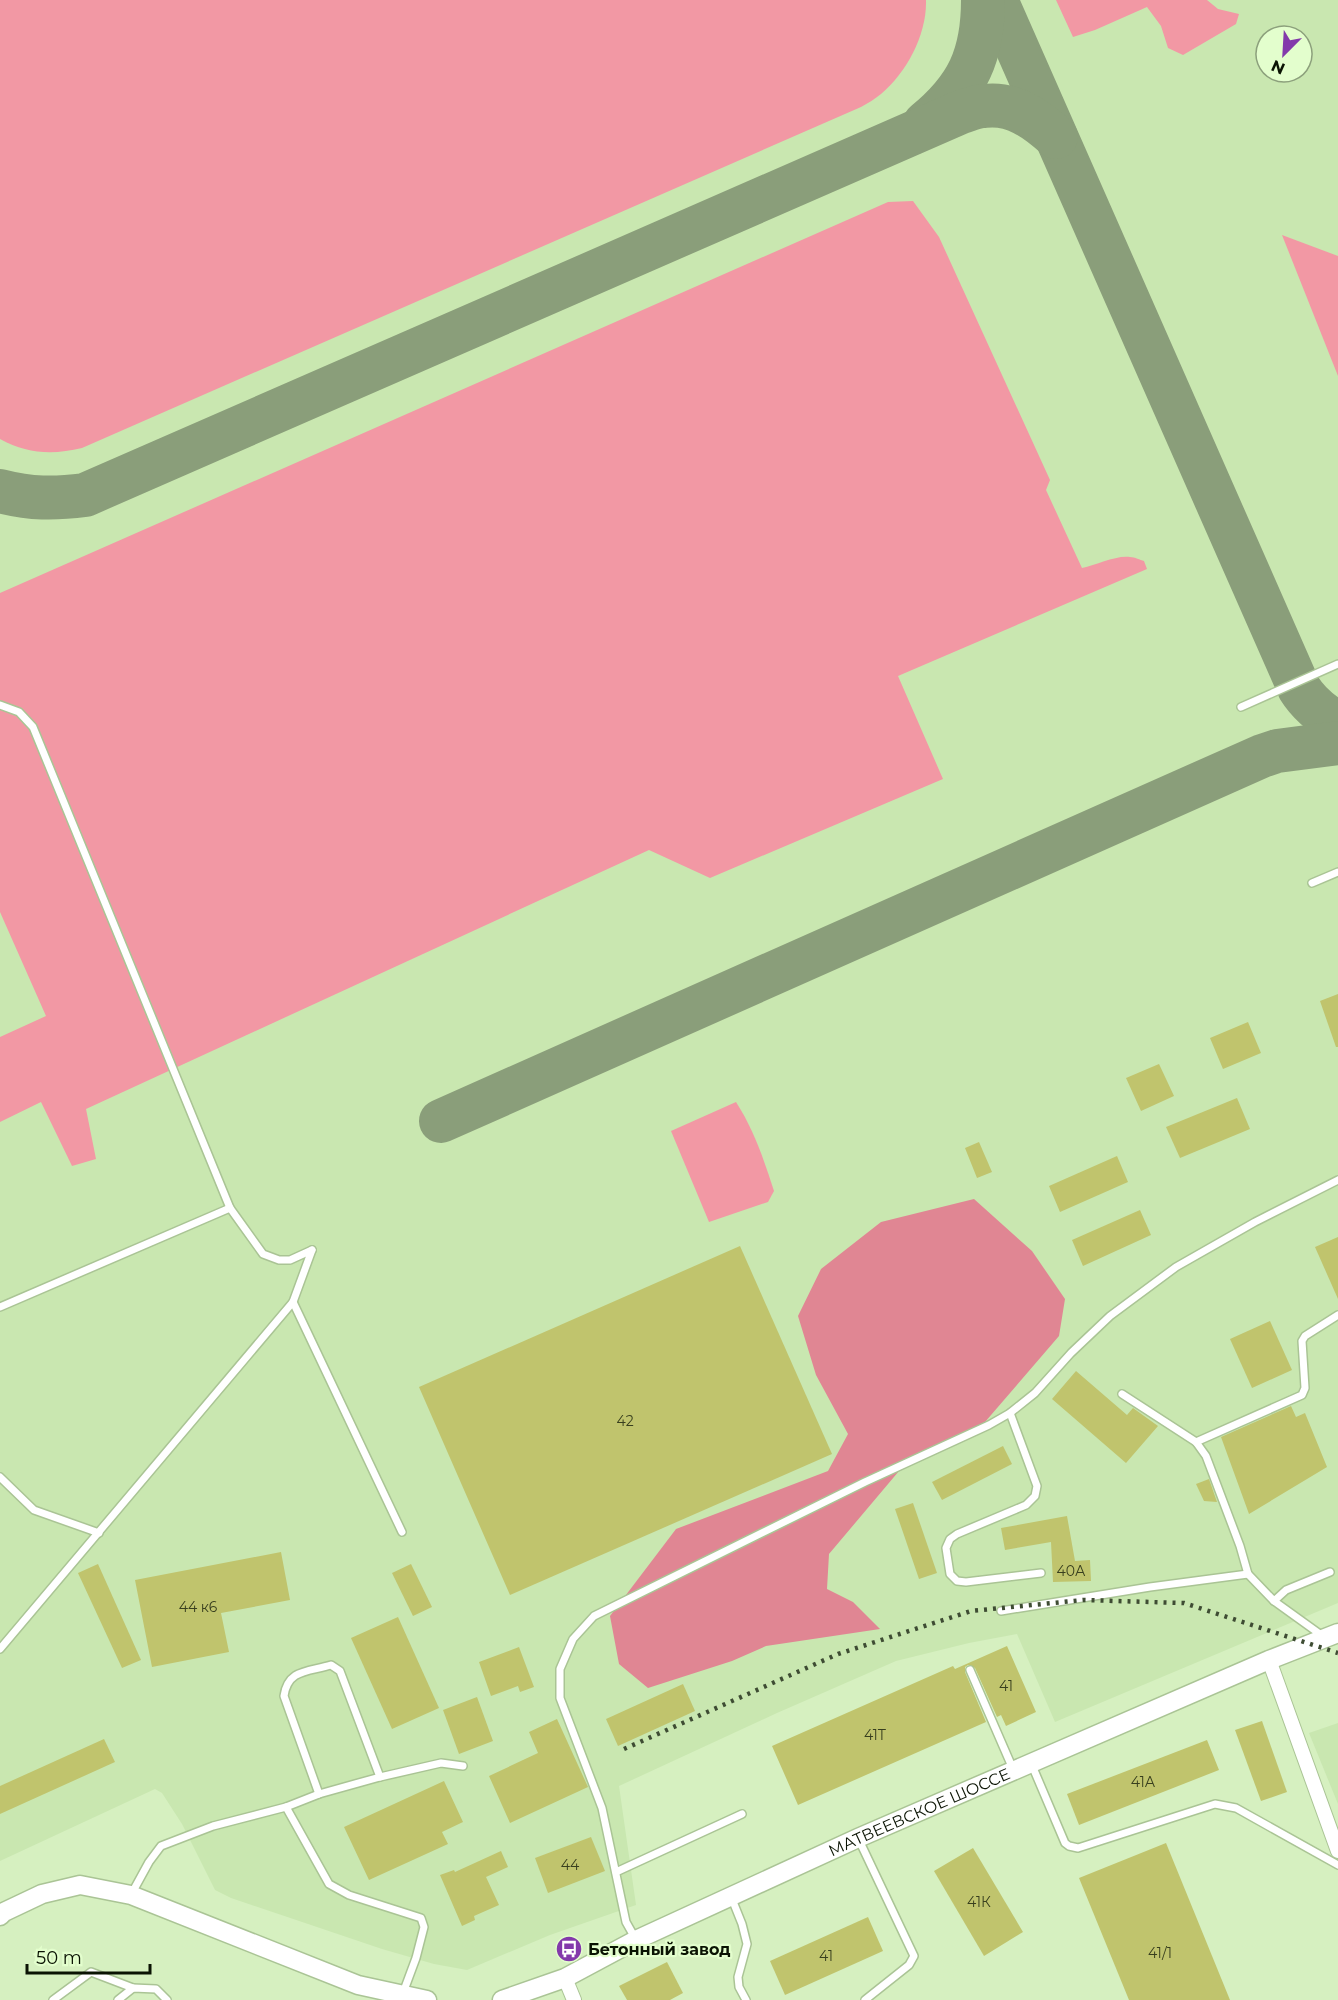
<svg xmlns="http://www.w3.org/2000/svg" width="1338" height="2000" viewBox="0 0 1338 2000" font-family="Montserrat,sans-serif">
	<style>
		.built { fill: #c9e7b0; fill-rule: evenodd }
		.green { fill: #f298a4 }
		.forest { fill: #e08693 }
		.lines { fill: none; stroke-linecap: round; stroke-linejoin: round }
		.taxiway { stroke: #8a9e7a; stroke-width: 44 }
		.building { fill: #c0c46d }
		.service-casing { stroke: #aac495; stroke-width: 10 }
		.minor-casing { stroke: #aac495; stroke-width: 16 }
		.secondary-casing { stroke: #aac495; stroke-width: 21 }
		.service { stroke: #fff; stroke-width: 7 }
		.minor { stroke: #fff; stroke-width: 14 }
		.secondary { stroke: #fff; stroke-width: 18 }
		.rail { stroke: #3e4c33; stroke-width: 4.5; stroke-dasharray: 3 6; stroke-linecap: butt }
		.labels { text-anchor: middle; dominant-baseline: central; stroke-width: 4.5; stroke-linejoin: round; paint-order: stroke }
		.number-label { font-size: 14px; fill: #383f1e }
		.street-label { font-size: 16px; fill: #0a1303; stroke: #e3fecd }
		.poi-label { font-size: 16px; font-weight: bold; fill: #0a1303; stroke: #e3fecd; text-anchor: start }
	</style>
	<rect width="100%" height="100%" fill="#d6f0c0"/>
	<!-- built -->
	<g class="built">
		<path d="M0,0H1338V1603L1055,1722L1017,1634L969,1643L896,1661L777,1713L619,1786L636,1905L550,1935L467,1970L434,1964L382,1949L231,1898L215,1890L182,1824L162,1793L155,1789L0,1861ZM1266,36H1302V72H1266Z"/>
		<polygon points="1338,1723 1338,1804 1309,1733"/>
	</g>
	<!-- green -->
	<g class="green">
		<path d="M0,0H926C927,34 907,72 881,94C875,99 868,103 861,107L82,448C53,455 27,454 0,439Z"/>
		<polygon points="1056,0 1207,0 1218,9 1239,14 1236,24 1183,55 1168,48 1161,26 1147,7 1095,30 1073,37"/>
		<path d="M913,201L939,237L1050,480L1046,490L1082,568C1097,565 1116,555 1130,557C1135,557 1140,560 1144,561L1147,569L898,676L943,779L710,878L649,850L86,1109L96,1159L72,1166L41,1102L0,1122V1037L46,1016L0,912V593L888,202Z"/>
		<polygon points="1282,235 1338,256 1338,376"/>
		<path d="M736,1102C754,1130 764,1160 774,1191L768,1202L709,1222L671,1131Z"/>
	</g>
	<!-- forest -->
	<polygon class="forest" points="974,1199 1032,1251 1065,1299 1059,1336 985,1422 899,1471 829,1554 827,1589 853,1602 880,1629 766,1646 732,1661 648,1688 619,1664 610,1616 676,1529 828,1471 848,1434 816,1375 798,1316 821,1269 881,1222"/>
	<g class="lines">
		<!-- taxiway -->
		<g class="taxiway">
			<path d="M996,0L1299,688C1309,704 1321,714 1338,723"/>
			<path d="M925,123C968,88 983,55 983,0"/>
			<path d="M0,491C31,499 54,499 85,495L961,112C968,110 976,106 984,106C1013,102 1036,119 1056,137"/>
			<polyline points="441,1121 1262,756 1277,751 1338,743"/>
		</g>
	</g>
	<!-- building -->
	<g class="building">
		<polygon points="1338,994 1338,1047 1336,1047 1320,1001"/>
		<polygon points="1248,1022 1261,1053 1223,1069 1210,1038"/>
		<polygon points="1159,1064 1174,1096 1141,1111 1126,1078"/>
		<polygon points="1237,1098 1250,1129 1180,1158 1166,1127"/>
		<polygon points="979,1142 992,1172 977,1178 965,1148"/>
		<polygon points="1117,1156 1128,1182 1060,1212 1049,1186"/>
		<polygon points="1140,1210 1151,1235 1083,1266 1072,1240"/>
		<polygon points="1338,1237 1338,1299 1315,1247"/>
		<polygon points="740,1246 832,1454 510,1595 419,1387"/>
		<polygon points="1270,1321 1292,1370 1252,1388 1230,1339"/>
		<polygon points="1076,1371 1127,1415 1133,1408 1158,1426 1126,1463 1052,1399"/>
		<polygon points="1291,1406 1296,1417 1305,1413 1327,1467 1249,1514 1221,1437"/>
		<polygon points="1003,1446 1012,1464 942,1500 932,1482"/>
		<polygon points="1209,1479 1217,1502 1204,1501 1196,1484"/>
		<polygon points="913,1503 937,1573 919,1579 895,1509"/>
		<polygon points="1067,1516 1075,1561 1090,1560 1091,1581 1053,1582 1051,1542 1005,1550 1001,1528"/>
		<polygon points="281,1552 290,1600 221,1613 229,1652 152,1667 135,1580"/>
		<polygon points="98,1564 141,1660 122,1668 78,1573"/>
		<polygon points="411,1564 432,1607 413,1616 392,1573"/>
		<polygon points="398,1617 439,1708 392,1729 351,1638"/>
		<polygon points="1007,1646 1036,1712 1006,1726 1001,1715 997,1717 975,1668 968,1665 965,1667 965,1672 986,1722 798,1805 772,1746 953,1666 955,1669"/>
		<polygon points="519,1647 534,1687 520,1692 518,1686 491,1696 479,1662"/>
		<polygon points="683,1684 695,1711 618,1746 606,1719"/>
		<polygon points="477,1697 493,1741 459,1754 443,1710"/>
		<polygon points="557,1719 588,1787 510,1823 489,1776 538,1753 529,1732"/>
		<polygon points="1262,1721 1287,1792 1261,1801 1235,1730"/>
		<polygon points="104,1739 115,1762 0,1814 0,1786"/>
		<polygon points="1207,1740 1219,1770 1079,1825 1067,1794"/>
		<polygon points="444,1781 463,1822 442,1832 448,1844 369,1880 344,1827"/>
		<polygon points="591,1837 605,1871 548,1893 535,1858"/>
		<polygon points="1166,1843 1230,2000 1129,2000 1079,1878"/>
		<polygon points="973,1848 1023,1932 984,1956 934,1871"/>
		<polygon points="501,1851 508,1867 486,1877 499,1905 474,1916 475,1920 462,1926 440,1875 454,1870 455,1872"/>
		<polygon points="868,1917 883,1951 785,1995 770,1961"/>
		<polygon points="667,1962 683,1993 670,2000 627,2000 619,1986"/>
	</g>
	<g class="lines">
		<defs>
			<g id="service">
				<polyline points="0,705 19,712 33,727 230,1208 263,1254 279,1260 290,1260 312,1250"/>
				<polyline points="1241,707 1338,664"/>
				<polyline points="1312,883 1338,872"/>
				<polyline points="293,1302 402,1532"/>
				<polyline points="0,1307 230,1208"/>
				<polyline points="1122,1394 1196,1442 1206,1456 1240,1546 1248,1574 1274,1601 1324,1637"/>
				<polyline points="1010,1413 1037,1486 1035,1496 1026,1505 957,1534 950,1539 946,1548 950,1574 957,1581 966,1582 1041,1573"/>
				<polyline points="1196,1442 1302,1395 1305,1388 1302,1341 1305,1336 1338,1315"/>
				<polyline points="0,1477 34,1510 99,1533"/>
				<polyline points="1274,1601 1286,1590 1330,1572"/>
				<polyline points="1001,1611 1150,1587 1248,1574"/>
				<polyline points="0,1649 293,1302 312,1250"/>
				<polyline points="970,1670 1013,1769"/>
				<polyline points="1031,1763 1065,1843 1069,1846 1078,1848 1215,1804 1236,1808 1338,1865"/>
				<path d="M319,1794L284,1696C288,1669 308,1672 331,1665L340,1671L380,1777"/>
				<polyline points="286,1807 329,1884 349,1895 421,1918 424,1927 416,1958 403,1993"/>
				<polyline points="859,1840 914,1956 909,1965 865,2000"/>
				<polyline points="616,1872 742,1814"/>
				<polyline points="132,1893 149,1862 161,1846 213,1826 286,1807 319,1794 380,1777 441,1763 463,1766"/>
				<polyline points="732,1899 742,1924 747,1944 738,1977 739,1987 746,2000"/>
				<polyline points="635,1938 626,1922 602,1808 560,1698 560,1669 573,1639 594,1616 865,1482 989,1425 1010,1413 1035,1393 1071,1353 1110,1316 1176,1267 1255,1222 1338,1180"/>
				<polyline points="53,2000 91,1972 133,1988"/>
				<polyline points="118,2000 133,1988 156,1989 167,2000"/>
			</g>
			<g id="minor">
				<polyline points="1269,1660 1338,1851"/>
				<polyline points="565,1978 574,2000"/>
			</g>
			<g id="secondary">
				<polyline points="0,1916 4,1912 42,1894 80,1885 131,1895 358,1985 427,2000"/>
				<path id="s1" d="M502,2000L565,1978L636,1940L858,1838L1269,1660L1338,1633"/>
			</g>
		</defs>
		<!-- service casing -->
		<use href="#service" class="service-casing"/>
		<!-- minor casing -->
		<use href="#minor" class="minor-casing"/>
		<!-- secondary casing -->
		<use href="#secondary" class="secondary-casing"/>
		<!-- service -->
		<use href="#service" class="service"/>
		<!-- minor -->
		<use href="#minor" class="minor"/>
		<!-- secondary -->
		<use href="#secondary" class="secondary"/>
		<!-- rail -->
		<polyline class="rail" points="624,1749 838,1654 971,1611 1083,1600 1184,1603 1338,1653"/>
	</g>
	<!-- icons -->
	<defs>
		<symbol id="bus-disc" viewBox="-11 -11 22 22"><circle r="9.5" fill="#8339ab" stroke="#e3fecd"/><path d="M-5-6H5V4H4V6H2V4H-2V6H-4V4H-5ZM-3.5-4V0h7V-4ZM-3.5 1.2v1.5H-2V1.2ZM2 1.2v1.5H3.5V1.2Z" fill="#fff"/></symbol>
	</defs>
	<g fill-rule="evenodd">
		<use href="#bus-disc" x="554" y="1934" width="30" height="30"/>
	</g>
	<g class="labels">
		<!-- number labels -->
		<g class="number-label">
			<text x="625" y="1421">42</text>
			<text x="1071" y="1571">40А</text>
			<text x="198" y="1607">44 к6</text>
			<text x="1006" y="1686">41</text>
			<text x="875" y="1735">41Т</text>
			<text x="1143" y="1782">41А</text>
			<text x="570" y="1865">44</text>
			<text x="979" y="1902">41К</text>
			<text x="1160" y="1953">41/1</text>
			<text x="826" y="1956">41</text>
		</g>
		<!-- street labels -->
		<g class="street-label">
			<text stroke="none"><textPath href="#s1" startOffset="458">МАТВЕЕВСКОЕ ШОССЕ</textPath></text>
		</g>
		<!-- poi labels -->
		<g class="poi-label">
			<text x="588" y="1949">Бетонный завод</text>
		</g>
	</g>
	<!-- north arrow -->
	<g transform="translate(1284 54) rotate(204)"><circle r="28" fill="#e3fecd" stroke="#8ca07c" stroke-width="1.5"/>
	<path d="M0-4.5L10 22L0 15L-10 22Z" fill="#8339ab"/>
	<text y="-9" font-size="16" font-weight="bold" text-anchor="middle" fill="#0a1303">N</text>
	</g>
	<!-- scale -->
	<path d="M27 1964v9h123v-9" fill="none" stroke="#0a1303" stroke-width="3"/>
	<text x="36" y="1964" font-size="18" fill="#0a1303" stroke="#e3fecd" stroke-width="4.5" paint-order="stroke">50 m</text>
</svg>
